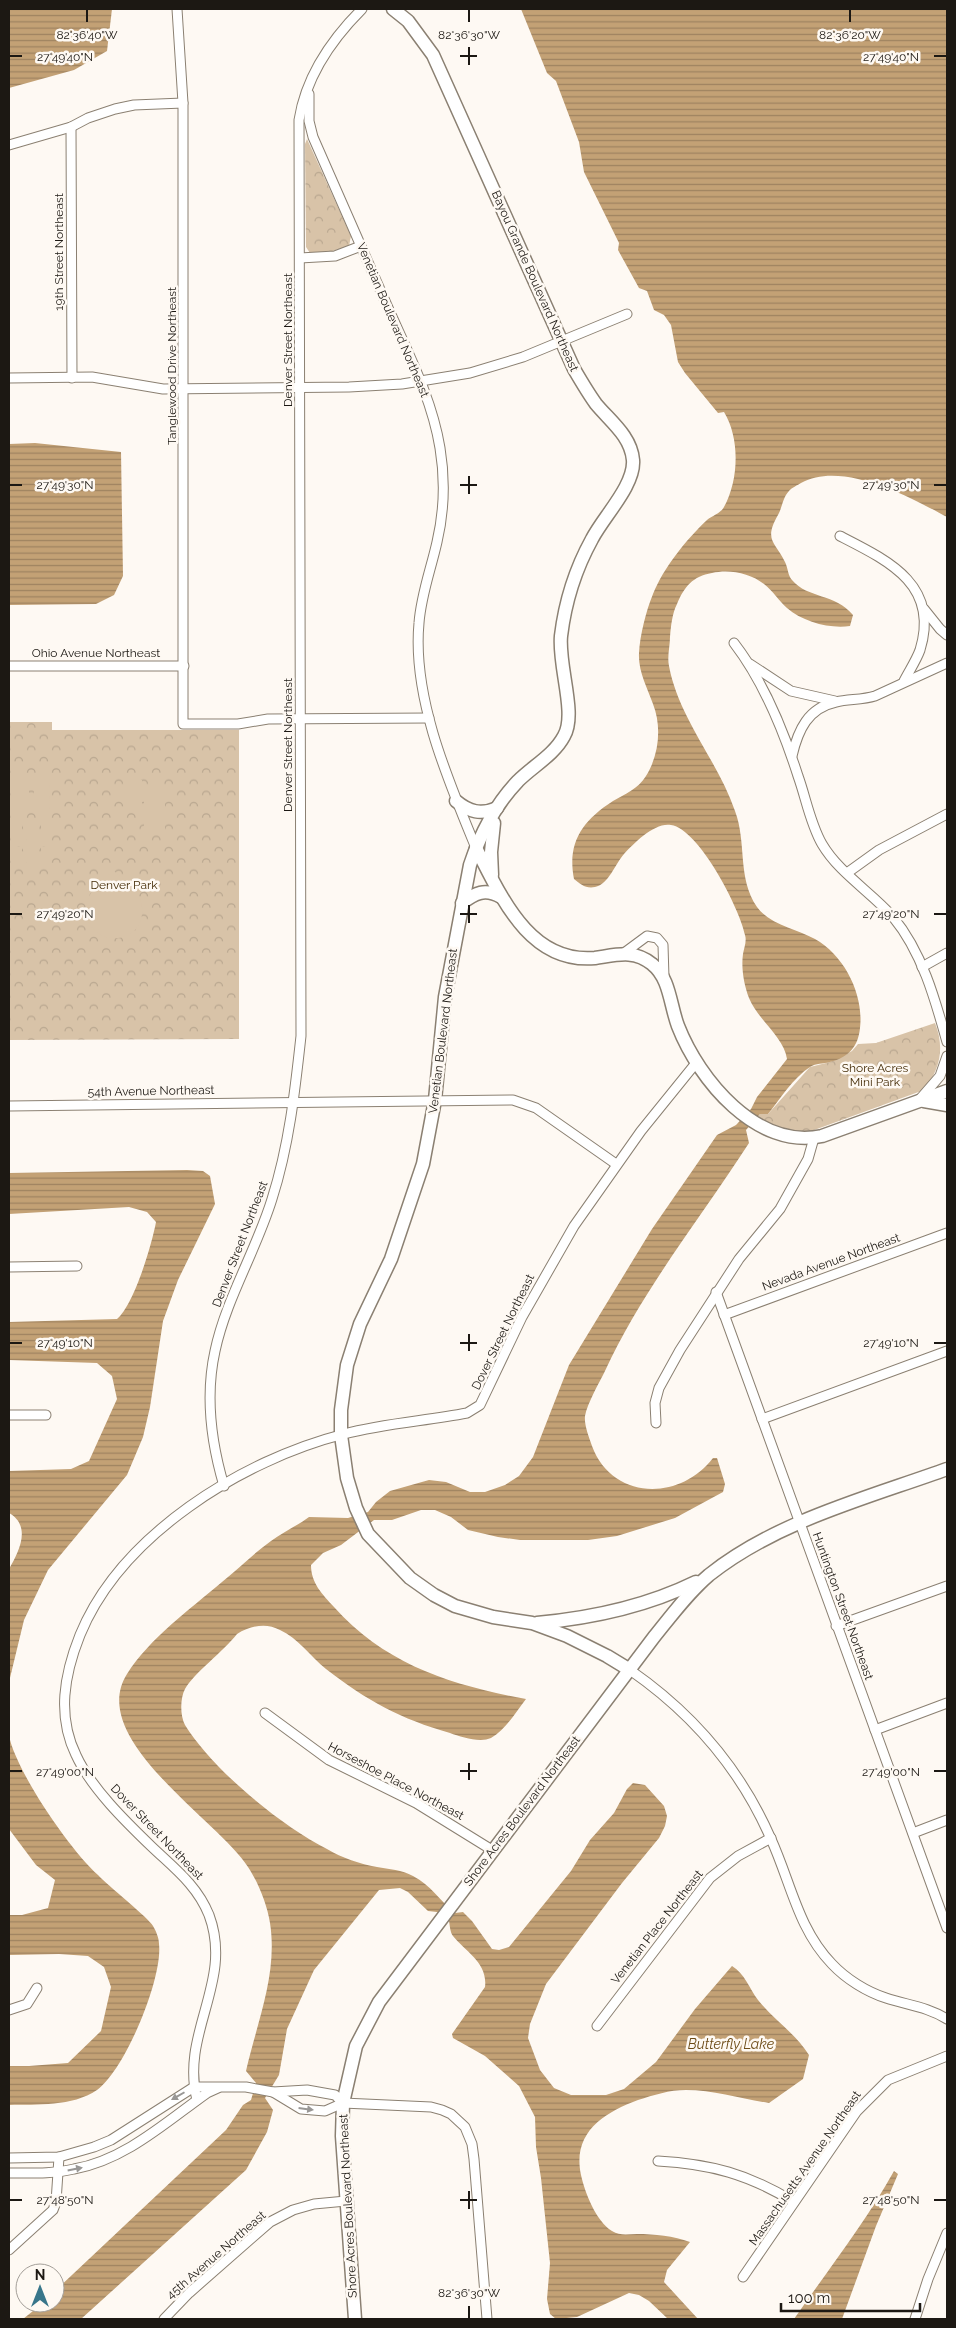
<svg xmlns="http://www.w3.org/2000/svg" width="956" height="2328" viewBox="0 0 956 2328" font-family="Raleway,sans-serif">
	<style>
		.park { fill: url(#park-crowns) }
		.pitch { fill: #d8c3a8 }
		.water { fill: url(#water-rules) }
		.lines { fill: none; stroke-linecap: round; stroke-linejoin: round }
		.street-casing { stroke: #8b8072; stroke-width: 11 }
		.secondary-casing { stroke: #8b8072; stroke-width: 15 }
		.street { stroke: #fff; stroke-width: 9 }
		.secondary { stroke: #fff; stroke-width: 12 }
		.oneway { fill: #999795 }
		.ticks { fill: none; stroke: #1c1813; stroke-width: 2 }
		.labels { text-anchor: middle; dominant-baseline: central; stroke-width: 5; stroke-linejoin: round; paint-order: stroke }
		.street-label { font-size: 12px; fill: #1c1813; stroke: #fef9f3 }
		.park-label { font-size: 12px; fill: #442c07; stroke: #fef9f3 }
		.water-label { font-size: 14px; font-style: italic; fill: #6c4a15; stroke: #fef9f3 }
		.ticks-label { font-size: 12px; text-anchor: middle; fill: #1c1813; stroke: #fef9f3; stroke-width: 5; stroke-linejoin: round; paint-order: stroke }
	</style>
	<defs>
		<pattern id="park-crowns" width="20" height="18" patternUnits="userSpaceOnUse" patternTransform="scale(1.25)"><rect width="20" height="18" fill="#d8c3a8"/><path d="M2 6a3 3 0 1 1 6 0M12 15a3 3 0 1 1 6 0" fill="none" stroke="#b9a790"/></pattern>
		<pattern id="water-rules" width="6" height="5" patternUnits="userSpaceOnUse" patternTransform="scale(1.25)"><rect width="6" height="5" fill="#c3a175"/><path d="M0 2.5h6" fill="none" stroke="#9e825f"/></pattern>
	</defs>
	<rect width="100%" height="100%" fill="#fef9f3"/>
	<!-- park -->
	<g class="park">
		<polygon points="307,139 351,236 349,246 329,252 310,253 306,247 305,144"/>
		<polygon points="9,722 52,722 52,730 239,730 239,1039 9,1040"/>
		<path d="M935,1023C945,1048 940,1069 924,1090L806,1133L777,1128L758,1117L760,1114H768L810,1067L830,1062L852,1051L858,1044L876,1043Z"/>
	</g>
	<!-- pitch -->
	<g class="pitch">
		<rect x="13" y="776" width="16" height="34"/>
		<polygon points="34,776 50,776 49,810 34,810"/>
		<rect x="125" y="780" width="17" height="28"/>
		<polygon points="165,790 165,832 144,832 144,790"/>
		<rect x="13" y="822" width="9" height="19"/>
		<rect x="27" y="822" width="9" height="19"/>
		<rect x="41" y="822" width="9" height="19"/>
		<rect x="13" y="847" width="9" height="18"/>
		<rect x="27" y="847" width="9" height="18"/>
		<rect x="41" y="847" width="9" height="18"/>
		<path d="M114,871C122,878 131,884 137,892C140,896 141,902 142,907C146,947 88,949 86,910C86,893 101,879 114,871Z"/>
	</g>
	<!-- water -->
	<g class="water">
		<polygon points="9,9 112,9 107,51 74,70 9,88"/>
		<path d="M521,9H947V517C910,497 842,460 801,483C798,485 791,488 789,491C783,497 782,508 778,515C763,541 776,542 785,562C788,568 788,576 792,580C808,599 835,593 853,615L850,626C830,629 803,622 787,608C779,601 773,591 764,584C750,573 729,569 712,573C693,576 684,587 677,604C672,614 671,626 670,637C670,646 667,657 669,666C679,719 718,761 735,811C747,843 737,878 757,907C770,925 797,929 815,939C845,956 864,995 860,1028C858,1047 849,1057 830,1062C823,1064 816,1063 810,1067C793,1078 780,1099 768,1114H760L746,1130L749,1143C700,1219 643,1289 605,1371C599,1383 587,1404 585,1416C584,1425 589,1437 592,1446C612,1500 679,1502 713,1458H717L725,1484L723,1492L675,1518L617,1536L588,1540H520L498,1537L468,1530L451,1517L435,1510H421L392,1520H374L341,1545L323,1553L311,1565C311,1583 322,1594 334,1607C386,1665 451,1685 526,1699C516,1712 506,1729 491,1738C480,1743 461,1737 450,1733C401,1719 367,1701 326,1669C311,1657 298,1638 280,1630C266,1622 250,1626 237,1634C224,1651 194,1673 185,1689C180,1698 180,1716 185,1725C213,1770 280,1825 327,1849C342,1858 360,1864 377,1867C389,1869 402,1870 413,1876C431,1885 440,1901 455,1913L463,1912L472,1921L492,1949L499,1950L509,1947L571,1871L590,1840L614,1813L627,1789L633,1783L645,1785L664,1806L667,1816L665,1826L659,1838L622,1883L546,1984L530,2024L528,2038L540,2070L554,2088L571,2095H606L624,2089L656,2062L695,2009L732,1966C745,1974 749,1988 758,2000C774,2020 795,2033 809,2055L803,2079L769,2103C742,2099 714,2090 686,2090C669,2090 654,2095 638,2100C603,2113 572,2133 581,2175C585,2193 596,2221 612,2231C620,2236 628,2234 637,2234C654,2234 674,2236 690,2242L667,2270L664,2282L698,2319H668L649,2301L639,2295L629,2293L577,2317L556,2319L550,2314L547,2299L550,2263L541,2178L536,2147L535,2117L519,2086L485,2056L453,2038L452,2034L485,1987C488,1963 466,1952 453,1936C450,1932 450,1926 449,1921L437,1912L428,1911L408,1892L400,1888L379,1890L314,1970L287,2029L279,2075L265,2098L273,2110L267,2132L246,2170L81,2319H23L43,2303H55V2291L226,2130L243,2105L251,2100L256,2083L246,2071C257,2022 278,1974 270,1923C267,1904 258,1882 248,1867C218,1820 86,1739 127,1674C150,1638 189,1610 222,1582C238,1569 254,1553 271,1541C283,1532 297,1526 309,1517L348,1518L368,1512L376,1502L390,1491L429,1480L446,1482L470,1492H485L505,1485L519,1476L533,1457L569,1365L652,1229L717,1135L736,1125L751,1109L757,1097L787,1059C784,1037 758,1020 749,998C744,985 741,968 743,954C744,948 747,941 745,935C740,909 699,829 671,825C655,822 634,843 624,854C615,864 609,884 595,887C586,889 580,884 574,879C567,843 582,821 613,801C625,794 638,789 646,776C659,755 662,727 653,704C647,687 638,671 639,653C640,635 646,611 653,594C664,567 686,540 707,520C712,516 721,513 724,507C739,480 740,438 724,412L718,413L685,373L678,362L671,325L664,315L654,310L647,291L639,288L618,250L619,243L584,172L579,142L556,81L547,73Z"/>
		<polygon points="35,443 121,452 123,576 114,595 96,604 9,605 9,444"/>
		<path d="M187,1170L203,1171L210,1176L215,1204L178,1280L163,1321L150,1407L143,1437L127,1475L48,1570L24,1620L9,1682V1569C19,1552 32,1526 9,1513V1471L71,1469L89,1461L117,1399L112,1376L97,1363L9,1360V1322L117,1319C134,1305 152,1244 156,1222L147,1212L129,1207L9,1214V1173Z"/>
		<path d="M9,1736C17,1773 70,1850 98,1875C106,1884 150,1919 153,1926C156,1931 159,1938 159,1944C163,1978 125,2070 97,2090C72,2107 37,2104 9,2105V2066H29L68,2063L101,2031L111,1987L104,1967L88,1956L59,1954L9,1955V1915H22L48,1908L55,1880L36,1865L9,1829Z"/>
		<path d="M894,2171L898,2174L876,2226L842,2319H794C828,2270 865,2223 894,2171Z"/>
	</g>
	<g class="lines">
		<defs>
			<g id="street">
				<polyline points="177,9 183,103 183,724 238,724 268,719 429,718"/>
				<path d="M309,94V121L313,137C338,195 364,252 389,310C409,355 432,399 440,448C445,478 444,512 437,542C431,569 421,595 419,623C412,697 448,780 476,848"/>
				<polyline points="71,127 72,378"/>
				<polyline points="9,145 71,127 88,118 115,109 134,105 183,103"/>
				<polyline points="300,258 335,256 361,246"/>
				<polyline points="9,378 92,377 163,389 349,387 402,384 470,373 523,357 627,314"/>
				<path d="M840,536C889,561 940,585 920,650C916,661 909,671 904,681"/>
				<polyline points="924,609 940,629 947,635"/>
				<path d="M734,643C764,682 783,729 798,776C806,798 810,823 822,844C839,873 871,892 893,917C922,952 935,999 947,1042"/>
				<polyline points="750,664 791,691 835,701"/>
				<polyline points="9,666 184,666"/>
				<path d="M792,756C798,730 808,708 836,702C849,699 862,700 875,696L947,663"/>
				<polyline points="847,873 879,850 947,814"/>
				<polyline points="624,953 647,936 657,938 663,945 664,978"/>
				<polyline points="922,967 947,953"/>
				<polyline points="920,1099 940,1076 947,1056"/>
				<polyline points="9,1106 513,1100 536,1108 616,1164"/>
				<polyline points="9,1267 77,1266"/>
				<polyline points="716,1292 947,1928"/>
				<polyline points="724,1315 947,1233"/>
				<polyline points="9,1415 46,1415"/>
				<polyline points="762,1419 947,1351"/>
				<polyline points="656,1423 655,1403 659,1388 680,1350 739,1259 780,1209 808,1159 814,1138"/>
				<path d="M224,1486C211,1442 205,1396 215,1351C226,1299 256,1251 272,1199C289,1146 295,1091 301,1036L299,120C306,76 331,40 362,9"/>
				<polyline points="836,1626 947,1586"/>
				<path d="M630,1670C692,1713 741,1770 771,1839C791,1883 798,1929 832,1964C846,1979 867,1992 886,1998C907,2005 928,2007 947,2019"/>
				<polyline points="265,1713 329,1760 416,1803 492,1850"/>
				<polyline points="875,1730 947,1703"/>
				<polyline points="913,1833 947,1820"/>
				<polyline points="9,2010 27,2004 37,1988"/>
				<polyline points="597,2026 710,1878 738,1856 771,1838"/>
				<polyline points="273,2092 301,2109 325,2111 343,2103 431,2107 442,2110 451,2114 465,2127 472,2144 474,2159 487,2319"/>
				<path d="M197,2100C180,2032 234,1982 209,1915C197,1885 174,1868 152,1847C126,1822 91,1788 76,1755C57,1716 64,1675 80,1635C121,1535 242,1460 344,1434C385,1423 426,1421 467,1413L480,1405L522,1317L574,1226L641,1131L696,1063"/>
				<polyline points="9,2158 59,2157 94,2147 111,2140 194,2087 246,2087 273,2092 307,2090 335,2095 343,2103"/>
				<path d="M658,2161C711,2164 748,2174 794,2202"/>
				<path d="M9,2173C31,2173 53,2174 74,2169C125,2160 166,2122 207,2093L218,2088"/>
				<polyline points="9,2250 53,2210 56,2202 59,2157"/>
				<polyline points="743,2277 857,2111 888,2080 947,2056"/>
				<polyline points="164,2319 189,2293 270,2222 293,2210 314,2204 346,2201"/>
				<polyline points="915,2319 928,2279 947,2233"/>
			</g>
			<g id="secondary">
				<path d="M393,9L408,21L433,55L574,369C581,381 588,393 596,404C610,421 631,436 633,460C635,485 604,516 592,539C576,568 565,603 561,636C558,666 577,714 564,736C554,755 533,766 518,781C496,804 480,835 470,865L445,997L435,1100L423,1164L391,1259L360,1324L347,1365L341,1410V1435L347,1478L356,1508L368,1534L410,1578L434,1595L455,1606L493,1617L532,1623L567,1636L607,1656L630,1670"/>
				<path d="M456,801C469,812 481,815 497,808"/>
				<path d="M476,848C501,896 529,964 595,958C616,955 634,949 652,964C670,978 670,1005 678,1026C699,1080 757,1150 822,1136L947,1091"/>
				<polyline points="492,875 491,852 494,823"/>
				<path d="M462,903C475,893 485,888 501,897"/>
				<polyline points="924,1101 947,1105"/>
				<path d="M537,1623C593,1618 645,1607 696,1582"/>
				<path d="M355,2319L342,2136L343,2103L356,2046L379,2002L654,1637C671,1616 688,1593 709,1575C777,1521 867,1498 947,1469"/>
			</g>
		</defs>
		<!-- street casing -->
		<use href="#street" class="street-casing"/>
		<!-- secondary casing -->
		<use href="#secondary" class="secondary-casing"/>
		<!-- street -->
		<use href="#street" class="street"/>
		<!-- secondary -->
		<use href="#secondary" class="secondary"/>
	</g>
	<!-- one-way arrows -->
	<defs><path id="oneway-solid" d="M-6-.8H1V-3.2L6.5 0L1 3.2V.8H-6Z" transform="scale(1.25)"/></defs>
	<g class="oneway">
		<use href="#oneway-solid" transform="translate(178 2096) rotate(150)"/>
		<use href="#oneway-solid" transform="translate(306 2109) rotate(7)"/>
		<use href="#oneway-solid" transform="translate(75 2169) rotate(-11)"/>
	</g>
	<!-- ticks -->
	<path class="ticks" d="M87,10V22M469,10V22M850,10V22M469,47V65M10,56H22M460,56H477M934,56H946M469,476V494M10,485H22M460,485H477M934,485H946M469,905V923M10,914H22M460,914H477M934,914H946M469,1334V1351M10,1343H22M460,1343H477M934,1343H946M469,1763V1780M10,1771H22M460,1771H477M934,1771H946M469,2191V2209M10,2200H22M460,2200H477M934,2200H946M469,2306V2318"/>
	<g class="labels">
		<!-- street labels -->
		<g class="street-label">
			<text transform="translate(59 252) rotate(-90)">19th Street Northeast</text>
			<text transform="translate(535 281) rotate(66)">Bayou Grande Boulevard Northeast</text>
			<text transform="translate(393 320) rotate(67)">Venetian Boulevard Northeast</text>
			<text transform="translate(288 340) rotate(-90)">Denver Street Northeast</text>
			<text transform="translate(172 366) rotate(-90)">Tanglewood Drive Northeast</text>
			<text x="96" y="653">Ohio Avenue Northeast</text>
			<text transform="translate(288 745) rotate(-90)">Denver Street Northeast</text>
			<text transform="translate(443 1031) rotate(-83)">Venetian Boulevard Northeast</text>
			<text transform="translate(151 1091) rotate(-1)">54th Avenue Northeast</text>
			<text transform="translate(240 1244) rotate(-69)">Denver Street Northeast</text>
			<text transform="translate(831 1262) rotate(-20)">Nevada Avenue Northeast</text>
			<text transform="translate(503 1332) rotate(-64)">Dover Street Northeast</text>
			<text transform="translate(843 1606) rotate(70)">Huntington Street Northeast</text>
			<text transform="translate(396 1781) rotate(28)">Horseshoe Place Northeast</text>
			<text transform="translate(522 1811) rotate(-53)">Shore Acres Boulevard Northeast</text>
			<text transform="translate(157 1832) rotate(46)">Dover Street Northeast</text>
			<text transform="translate(657 1927) rotate(-52)">Venetian Place Northeast</text>
			<text transform="translate(805 2168) rotate(-55)">Massachusetts Avenue Northeast</text>
			<text transform="translate(348 2206) rotate(-93)">Shore Acres Boulevard Northeast</text>
			<text transform="translate(216 2255) rotate(-41)">45th Avenue Northeast</text>
		</g>
		<!-- park labels -->
		<g class="park-label">
			<text x="124" y="885">Denver Park</text>
			<text x="875" y="1068">Shore Acres<tspan x="875" dy="14">Mini Park</tspan></text>
		</g>
		<!-- water labels -->
		<g class="water-label">
			<text x="731" y="2044">Butterfly Lake</text>
		</g>
	</g>
	<g class="ticks-label">
		<text x="87" y="39">82°36'40"W</text>
		<text x="469" y="39">82°36'30"W</text>
		<text x="850" y="39">82°36'20"W</text>
		<text x="65" y="61">27°49'40"N</text>
		<text x="891" y="61">27°49'40"N</text>
		<text x="65" y="489">27°49'30"N</text>
		<text x="891" y="489">27°49'30"N</text>
		<text x="65" y="918">27°49'20"N</text>
		<text x="891" y="918">27°49'20"N</text>
		<text x="65" y="1347">27°49'10"N</text>
		<text x="891" y="1347">27°49'10"N</text>
		<text x="65" y="1776">27°49'00"N</text>
		<text x="891" y="1776">27°49'00"N</text>
		<text x="65" y="2204">27°48'50"N</text>
		<text x="891" y="2204">27°48'50"N</text>
		<text x="469" y="2297">82°36'30"W</text>
	</g>
	<!-- border -->
	<rect width="956" height="2328" fill="none" stroke="#1c1813" stroke-width="20"/>
	<!-- north arrow -->
	<g transform="translate(40 2288)"><circle r="24" fill="#fef9f3" stroke="#a49f99"/>
	<path d="M0-4L9 19L0 12L-9 19Z" fill="#38768b"/>
	<text y="-8" font-size="14" font-weight="bold" text-anchor="middle" fill="#1c1813">N</text>
	</g>
	<!-- scale -->
	<path d="M781 2303v8h139v-8" fill="none" stroke="#1c1813" stroke-width="2.5"/>
	<text x="788" y="2303" font-size="15" fill="#1c1813" stroke="#fef9f3" stroke-width="4" paint-order="stroke">100 m</text>
</svg>
